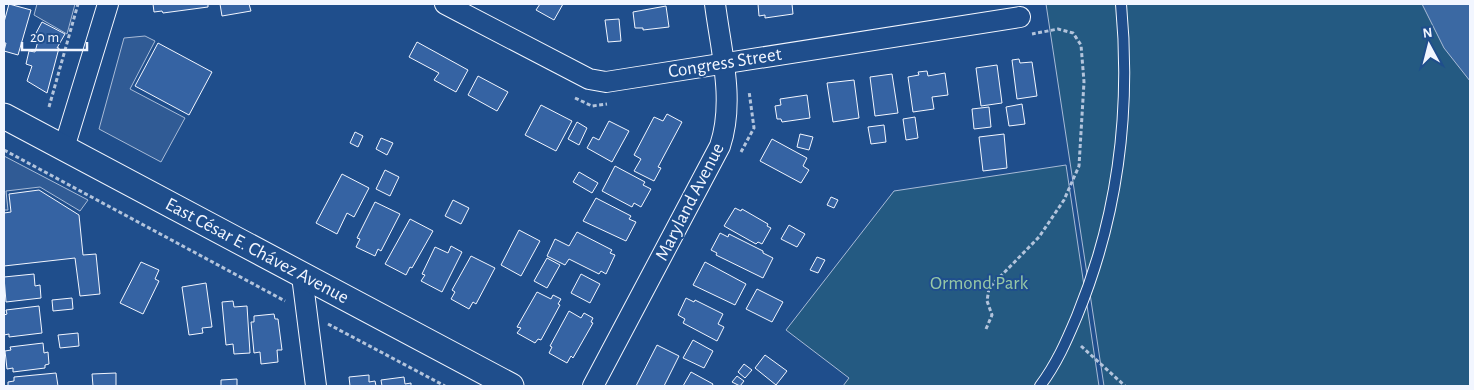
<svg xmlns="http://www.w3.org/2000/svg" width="1474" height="390" viewBox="0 0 1474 390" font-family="'Alegreya Sans',sans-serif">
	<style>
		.green { fill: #245a82; stroke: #a8bbd7 }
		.parking { fill: #305b95; stroke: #a8bbd7 }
		.water { fill: #3b69a3; stroke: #a8bbd7 }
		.building { fill: #3563a3; stroke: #f2f6ff }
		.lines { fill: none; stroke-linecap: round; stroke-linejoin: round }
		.service-casing { stroke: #f2f6ff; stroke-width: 12 }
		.minor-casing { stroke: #f2f6ff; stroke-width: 22 }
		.tertiary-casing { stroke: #f2f6ff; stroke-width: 27 }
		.path { stroke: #b3c4dc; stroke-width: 3; stroke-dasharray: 4 2.5; stroke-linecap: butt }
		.service { stroke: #1f4e8c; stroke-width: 10 }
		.minor { stroke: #1f4e8c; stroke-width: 20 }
		.tertiary { stroke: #1f4e8c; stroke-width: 25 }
		.labels { text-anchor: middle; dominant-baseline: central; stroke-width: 4; stroke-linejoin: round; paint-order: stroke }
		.street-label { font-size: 19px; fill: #f2f6ff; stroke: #1f4e8c }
		.park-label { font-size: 19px; fill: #97c8a6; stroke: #1f4e8c }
	</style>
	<rect width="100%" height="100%" fill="#1f4e8c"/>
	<!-- green -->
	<g class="green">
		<polygon points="1046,4 1470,4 1470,386 1104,386"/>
		<polygon points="1066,165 1099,386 843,386 849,378 786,330 894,191"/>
	</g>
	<!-- parking -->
	<g class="parking">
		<polygon points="37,4 75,4 67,34 34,15"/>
		<polygon points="145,36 155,41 130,89 185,118 161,162 99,129 124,38"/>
		<polygon points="4,156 88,200 80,211 40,187 6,191 8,210 4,210"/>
	</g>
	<!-- water -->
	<polygon class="water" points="1422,4 1470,4 1470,81 1444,48"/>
	<!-- building -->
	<g class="building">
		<polygon points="9,4 31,10 18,55 4,51 6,43 4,43 4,22"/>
		<polygon points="153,4 208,4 208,7 163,13 162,11 154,12"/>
		<polygon points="220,4 249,4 251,11 222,16"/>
		<polygon points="540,4 563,4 554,20 536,10"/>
		<polygon points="758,4 792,4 793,14 765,18 765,15 759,16"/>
		<polygon points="666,6 669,27 643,30 643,28 635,28 633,12"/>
		<polygon points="619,19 621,41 608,42 605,20"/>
		<polygon points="42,22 65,34 57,48 59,48 47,93 27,81 32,66 26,64 29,51 35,52 39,37 35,35"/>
		<polygon points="417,42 468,70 456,92 434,80 439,73 409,57"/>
		<polygon points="158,43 212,72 189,115 135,86"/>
		<polygon points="1019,59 1020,63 1032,62 1037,96 1017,99 1012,60"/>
		<polygon points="997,65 1002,103 981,106 976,68"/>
		<polygon points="927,71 928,76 945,73 948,95 932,97 934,109 913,112 908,77 919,75 918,72"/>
		<polygon points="892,74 898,113 875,116 870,77"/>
		<polygon points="478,76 508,92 497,111 468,95"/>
		<polygon points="854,80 859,118 833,122 827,83"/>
		<polygon points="807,95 810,118 782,122 781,119 777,119 775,106 781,105 780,99"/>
		<polygon points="1022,104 1025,124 1009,126 1006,107"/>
		<polygon points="541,105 572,121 556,151 525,135"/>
		<polygon points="989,107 991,127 974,129 972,109"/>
		<polygon points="667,114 682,122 658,167 661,168 654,181 634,171 641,159 634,155 654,117 663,121"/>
		<polygon points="915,117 918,138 906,140 903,119"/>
		<polygon points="609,121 629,131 612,162 587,148 593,137 599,140"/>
		<polygon points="577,122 587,128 579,145 568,139"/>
		<polygon points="884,125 886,142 871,144 868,127"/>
		<polygon points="355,132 363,136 358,147 350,143"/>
		<polygon points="800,134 813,137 809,150 797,147"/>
		<polygon points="1004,134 1007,168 983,171 979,137"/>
		<polygon points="381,138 393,143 387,155 376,149"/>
		<polygon points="772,139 807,158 803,166 809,170 801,183 760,161"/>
		<polygon points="615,166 645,182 643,185 651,189 641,207 634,203 632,207 602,191"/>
		<polygon points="385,170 399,177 390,196 376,189"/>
		<polygon points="579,172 598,183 592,193 573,182"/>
		<polygon points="342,174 369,188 354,217 347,213 337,234 316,223"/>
		<polygon points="39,190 79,215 83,255 96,254 100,294 80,296 75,258 4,266 4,213 11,212 9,194"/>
		<polygon points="831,197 838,200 834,208 827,205"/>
		<polygon points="596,198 631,216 629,219 636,222 626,241 583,221"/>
		<polygon points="453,200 469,208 461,224 445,216"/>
		<polygon points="375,202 400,214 381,251 378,249 375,256 356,247 360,239 357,238"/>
		<polygon points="735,208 741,211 742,209 768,224 767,226 771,228 762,244 758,242 756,244 724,226"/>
		<polygon points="410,219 433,231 412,268 410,267 406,275 385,264"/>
		<polygon points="789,225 805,234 797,247 781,239"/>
		<polygon points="519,230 540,241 521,276 501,265"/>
		<polygon points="577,232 612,250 610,253 615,255 606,274 601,271 599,274 569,259 565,265 547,256 555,239 569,246"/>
		<polygon points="720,233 728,237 729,234 763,251 763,253 773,258 763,278 716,255 717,253 711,250"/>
		<polygon points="451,246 462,252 442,292 421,281 425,275 422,274 435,247 448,253"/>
		<polygon points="471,256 495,268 476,304 473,302 469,309 451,299 455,292 452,290"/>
		<polygon points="817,257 825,260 818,273 810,270"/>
		<polygon points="547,258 560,265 547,288 534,281"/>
		<polygon points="141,262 159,270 155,279 159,281 143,314 120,303"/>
		<polygon points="705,262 746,284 735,305 693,285"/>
		<polygon points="34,274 35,286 40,285 41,298 6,302 4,277"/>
		<polygon points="581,274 600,284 590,303 571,293"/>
		<polygon points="206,283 212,327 202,328 203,333 189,335 182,287"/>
		<polygon points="757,289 783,302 772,322 746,309"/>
		<polygon points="537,292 551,299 553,295 561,299 558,304 560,305 541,340 538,339 535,343 517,333 521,328 517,327"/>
		<polygon points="72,298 73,309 53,311 52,300"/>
		<polygon points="686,298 694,302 695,300 723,314 718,324 724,327 717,341 683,323 685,319 678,315"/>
		<polygon points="233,301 234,307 247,306 250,353 234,354 233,344 226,345 222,302"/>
		<polygon points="39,306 42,333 9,337 9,334 4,335 4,315 7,314 6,310"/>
		<polygon points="569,311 581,318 584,313 593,318 591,322 593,323 573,358 571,356 567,363 549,353 552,347 550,346"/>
		<polygon points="274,314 275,319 278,319 282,350 277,350 278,362 261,364 260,352 254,353 251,322 254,322 254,316"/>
		<polygon points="78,333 79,346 60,348 58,335"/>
		<polygon points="693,340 713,351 704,368 683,358"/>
		<polygon points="43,343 44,353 48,352 49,364 45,365 45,368 13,372 13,368 7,369 5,351 11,350 10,347"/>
		<polygon points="657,345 679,356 664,386 636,386"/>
		<polygon points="765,355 787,371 776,385 755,368"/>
		<polygon points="744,364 752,370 745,378 738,372"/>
		<polygon points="691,372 713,384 712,386 683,386"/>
		<polygon points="56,373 58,386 8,386 8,382 14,381 14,377"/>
		<polygon points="116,373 116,386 93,386 92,374"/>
		<polygon points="369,375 369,382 375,381 376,386 347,386 350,386 349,377"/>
		<polygon points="737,376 744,381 740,386 732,382"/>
		<polygon points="404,377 405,384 411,383 411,386 382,386 381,380"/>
		<polygon points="237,379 237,386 221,386 221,380"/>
	</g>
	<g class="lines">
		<defs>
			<path id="service" d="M1040,386C1057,363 1066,342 1077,316C1118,216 1131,111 1121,4"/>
			<g id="minor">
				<polyline points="445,4 589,79 606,82 1020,17"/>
				<polyline points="64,148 108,4"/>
				<polyline points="302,276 316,386"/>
				<path d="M593,386L720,146C735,101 721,51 715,4"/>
			</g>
			<polyline id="tertiary" points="4,116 511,386"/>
		</defs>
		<!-- service casing -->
		<use href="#service" class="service-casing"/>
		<!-- minor casing -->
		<use href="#minor" class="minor-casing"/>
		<!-- tertiary casing -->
		<use href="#tertiary" class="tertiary-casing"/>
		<!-- path -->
		<g class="path">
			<polyline points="575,98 592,106 607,104"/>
			<polyline points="49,107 78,4"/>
			<polyline points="4,150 285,301"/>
			<polyline points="741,152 754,128 749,91"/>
			<polyline points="328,324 445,386"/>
			<polyline points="986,329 992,315 987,301 989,288 1039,237 1064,200 1079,166 1084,82 1081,45 1073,33 1058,29 1032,34"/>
			<polyline points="1081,346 1125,386"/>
		</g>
		<!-- service -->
		<use href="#service" class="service"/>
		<!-- minor -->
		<use href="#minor" class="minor"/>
		<!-- tertiary -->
		<use href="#tertiary" class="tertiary"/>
	</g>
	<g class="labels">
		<!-- street labels -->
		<g class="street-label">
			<text transform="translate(725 63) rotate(-9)">Congress Street</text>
			<text transform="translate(690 202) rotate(-63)">Maryland Avenue</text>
			<text transform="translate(257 251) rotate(28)">East César E. Chávez Avenue</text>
		</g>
		<!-- park labels -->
		<g class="park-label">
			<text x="979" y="283">Ormond Park</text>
		</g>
	</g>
	<!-- border -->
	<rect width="1474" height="390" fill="none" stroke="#f2f6ff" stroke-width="10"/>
	<!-- north arrow -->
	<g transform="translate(1429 45) rotate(353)" stroke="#1f4e8c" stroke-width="4" paint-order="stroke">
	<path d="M0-4L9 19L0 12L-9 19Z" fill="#f2f6ff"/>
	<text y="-8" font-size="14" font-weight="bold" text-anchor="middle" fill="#f2f6ff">N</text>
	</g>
	<!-- scale -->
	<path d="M22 42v8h65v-8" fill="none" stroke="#f2f6ff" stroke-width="2.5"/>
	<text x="30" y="42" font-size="15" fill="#f2f6ff" stroke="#1f4e8c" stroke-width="4" paint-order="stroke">20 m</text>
</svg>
